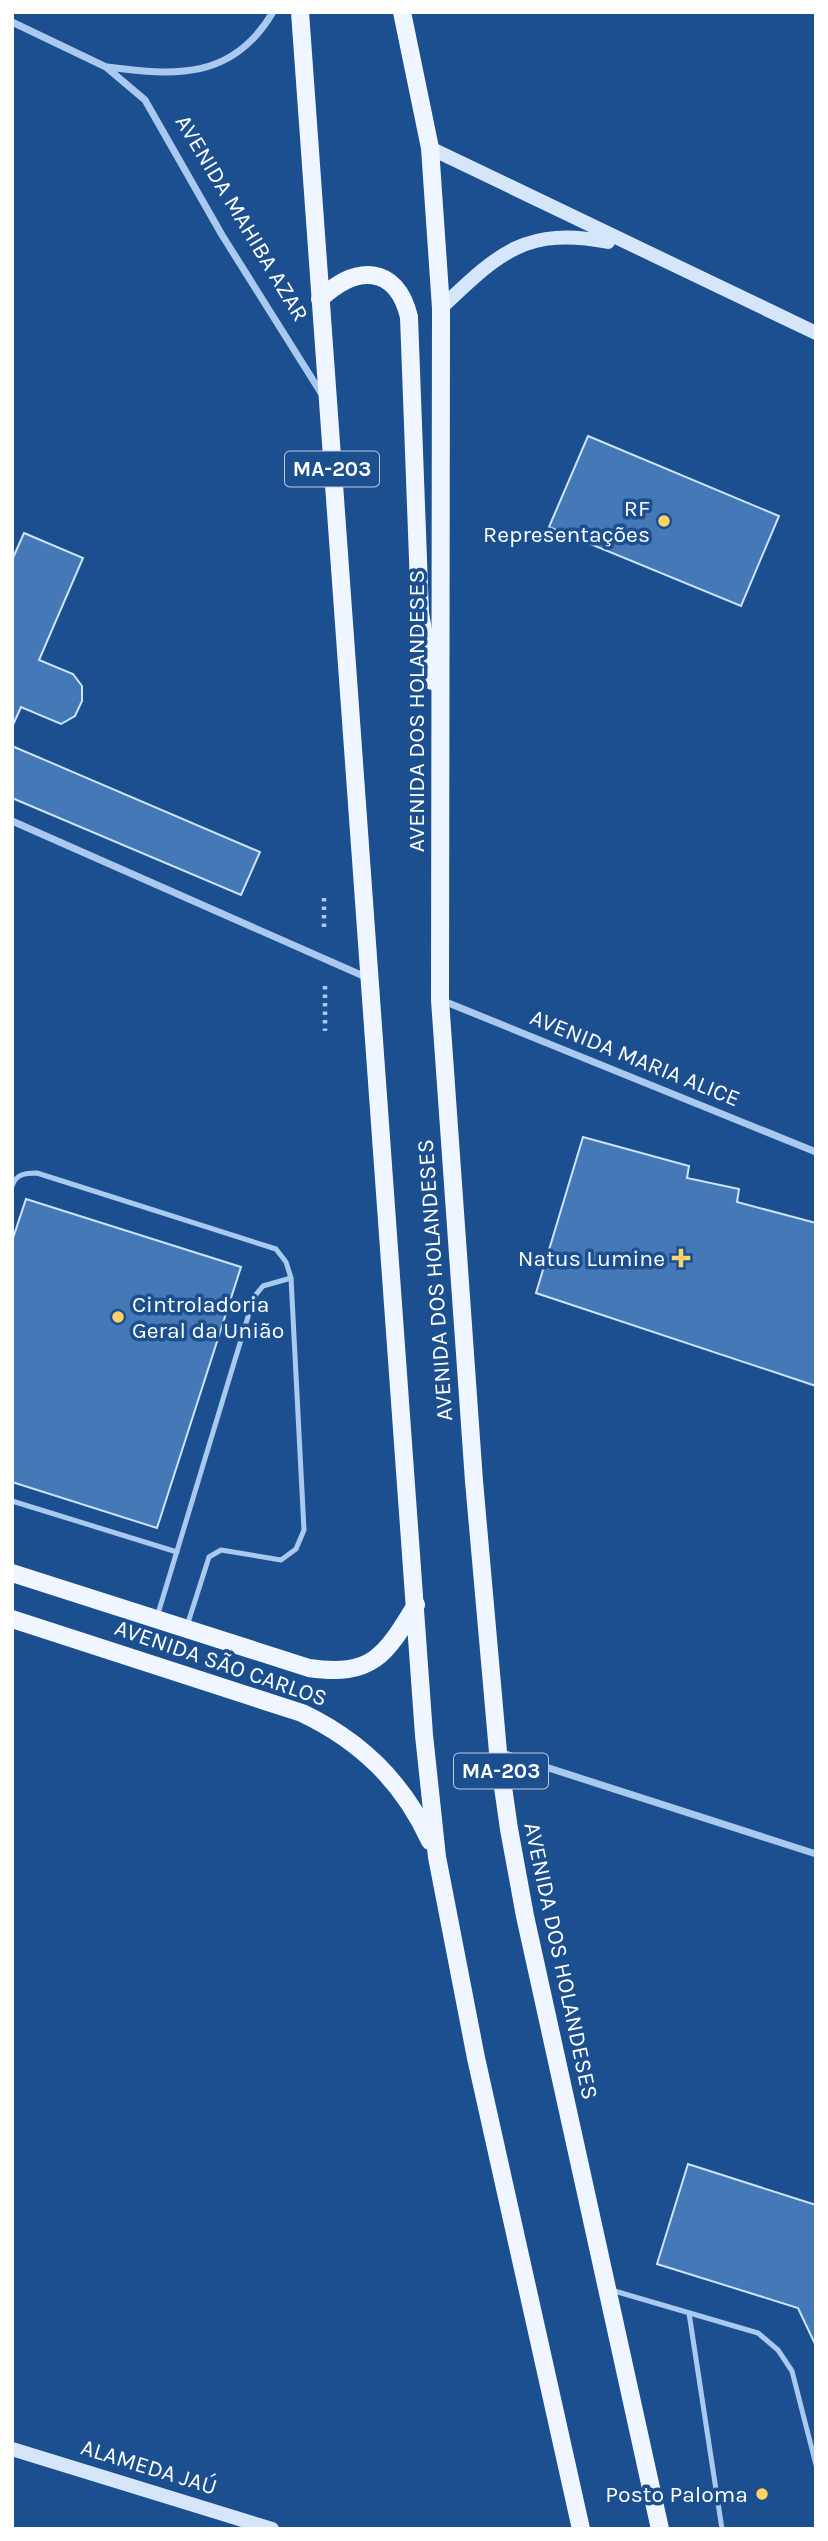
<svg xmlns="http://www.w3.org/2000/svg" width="828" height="2541" viewBox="0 0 828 2541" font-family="Karla,sans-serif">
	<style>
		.building { fill: #4478b7; stroke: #cfe3fa; stroke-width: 2 }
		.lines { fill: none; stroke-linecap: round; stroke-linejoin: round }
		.path { stroke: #a9c9ee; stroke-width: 4.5; stroke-dasharray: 3.5 5; stroke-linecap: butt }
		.lane { stroke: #a9c9ee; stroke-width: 5 }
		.street { stroke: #a9c9ee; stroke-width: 7 }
		.secondary { stroke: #d6e6fa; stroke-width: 14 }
		.primary { stroke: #f0f6ff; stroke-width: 18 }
		.poi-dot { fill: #ffd166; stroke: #1b4f8f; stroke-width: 2.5 }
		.labels { text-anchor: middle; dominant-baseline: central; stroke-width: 7; stroke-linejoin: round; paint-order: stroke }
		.shield { fill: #1b4f8f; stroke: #bbcadd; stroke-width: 2 }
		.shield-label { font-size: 21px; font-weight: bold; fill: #fff }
		.street-label { font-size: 23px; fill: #fff; stroke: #1b4f8f }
		.poi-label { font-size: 23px; fill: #fff; stroke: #1b4f8f; text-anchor: end }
	</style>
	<rect width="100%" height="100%" fill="#1b4f8f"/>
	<!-- building -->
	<g class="building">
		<polygon points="588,436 779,516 741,606 549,527"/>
		<polygon points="24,533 83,558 39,660 73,674 82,686 82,701 75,716 61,724 21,707 12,727 12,560"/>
		<polygon points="12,746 260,852 241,895 12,798"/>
		<polygon points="583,1137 689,1166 687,1178 739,1189 737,1202 816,1223 816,1386 536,1293"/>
		<polygon points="26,1199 241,1267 157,1528 12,1482 12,1241"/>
		<polygon points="688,2164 816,2205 816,2346 798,2308 657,2264"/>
	</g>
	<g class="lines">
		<!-- path -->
		<g class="path">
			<polyline points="324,898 324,932"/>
			<polyline points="325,986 325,1031"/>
		</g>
		<!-- lane -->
		<g class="lane">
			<path d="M12,1186C16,1174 25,1173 37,1173L276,1249L286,1262L291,1278L304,1530L296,1549L281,1560L221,1550L209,1557L187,1626"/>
			<polyline points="12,1501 177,1552"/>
			<polyline points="157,1617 254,1297 263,1286 291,1278"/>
			<polyline points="611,2290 758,2333 778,2350 792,2371 816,2465"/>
			<polyline points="689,2313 722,2529"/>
		</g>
		<!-- street -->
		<g class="street">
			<polyline points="12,22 106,67 145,100 222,235 323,396"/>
			<path d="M107,67C176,76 233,80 273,12"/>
			<polyline points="12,821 368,978"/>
			<polyline points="441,1000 816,1152"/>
			<polyline points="499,1752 816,1854"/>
		</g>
		<!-- secondary -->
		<g class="secondary">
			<polyline points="430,148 816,333"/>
			<path d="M441,308C498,254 525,226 608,242"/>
			<polyline points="12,2449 272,2529"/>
		</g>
		<!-- primary -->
		<g class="primary">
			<polyline points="300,12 424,1735 437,1857 476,2058 581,2529"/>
			<polyline points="402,12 430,148 441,308 440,1000 474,1481 498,1752 509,1829 525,1916 660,2529"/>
			<path d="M320,299C356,265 396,264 409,317L420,613L432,681"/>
			<path d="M12,1573L309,1668C372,1677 385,1656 416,1605"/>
			<path d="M12,1619L302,1713C361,1741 403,1782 430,1841"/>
		</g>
	</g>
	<!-- markers -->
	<g class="poi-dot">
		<circle cx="664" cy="521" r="7"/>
		<path d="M677.5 1247.5h7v7h7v7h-7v7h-7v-7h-7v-7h7z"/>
		<circle cx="118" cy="1317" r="7"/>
		<circle cx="762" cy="2494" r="7"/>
	</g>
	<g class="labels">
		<!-- shield labels -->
		<g class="shield">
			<rect x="285" y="451.5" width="94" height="35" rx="5"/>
			<rect x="454" y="1753.5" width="94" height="35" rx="5"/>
		</g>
		<g class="shield-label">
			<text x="332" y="469">MA-203</text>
			<text x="501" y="1771">MA-203</text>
		</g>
		<!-- street labels -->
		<g class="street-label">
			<text transform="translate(242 218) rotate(59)">AVENIDA MAHIBA AZAR</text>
			<text transform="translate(416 711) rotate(-90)">AVENIDA DOS HOLANDESES</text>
			<text transform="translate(635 1058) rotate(22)">AVENIDA MARIA ALICE</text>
			<text transform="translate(435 1280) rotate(-94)">AVENIDA DOS HOLANDESES</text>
			<text transform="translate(221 1663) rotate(19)">AVENIDA SÃO CARLOS</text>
			<text transform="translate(561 1961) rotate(78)">AVENIDA DOS HOLANDESES</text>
			<text transform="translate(149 2467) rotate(17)">ALAMEDA JAÚ</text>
		</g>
		<!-- poi labels -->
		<g class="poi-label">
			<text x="650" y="508">RF<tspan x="650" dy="26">Representações</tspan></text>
			<text x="665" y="1258">Natus Lumine</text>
			<text x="132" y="1304" text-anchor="start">Cintroladoria<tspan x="132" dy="26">Geral da União</tspan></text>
			<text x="748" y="2494">Posto Paloma</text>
		</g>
	</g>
	<!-- border -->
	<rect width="828" height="2541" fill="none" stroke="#ffffff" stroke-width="28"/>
</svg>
